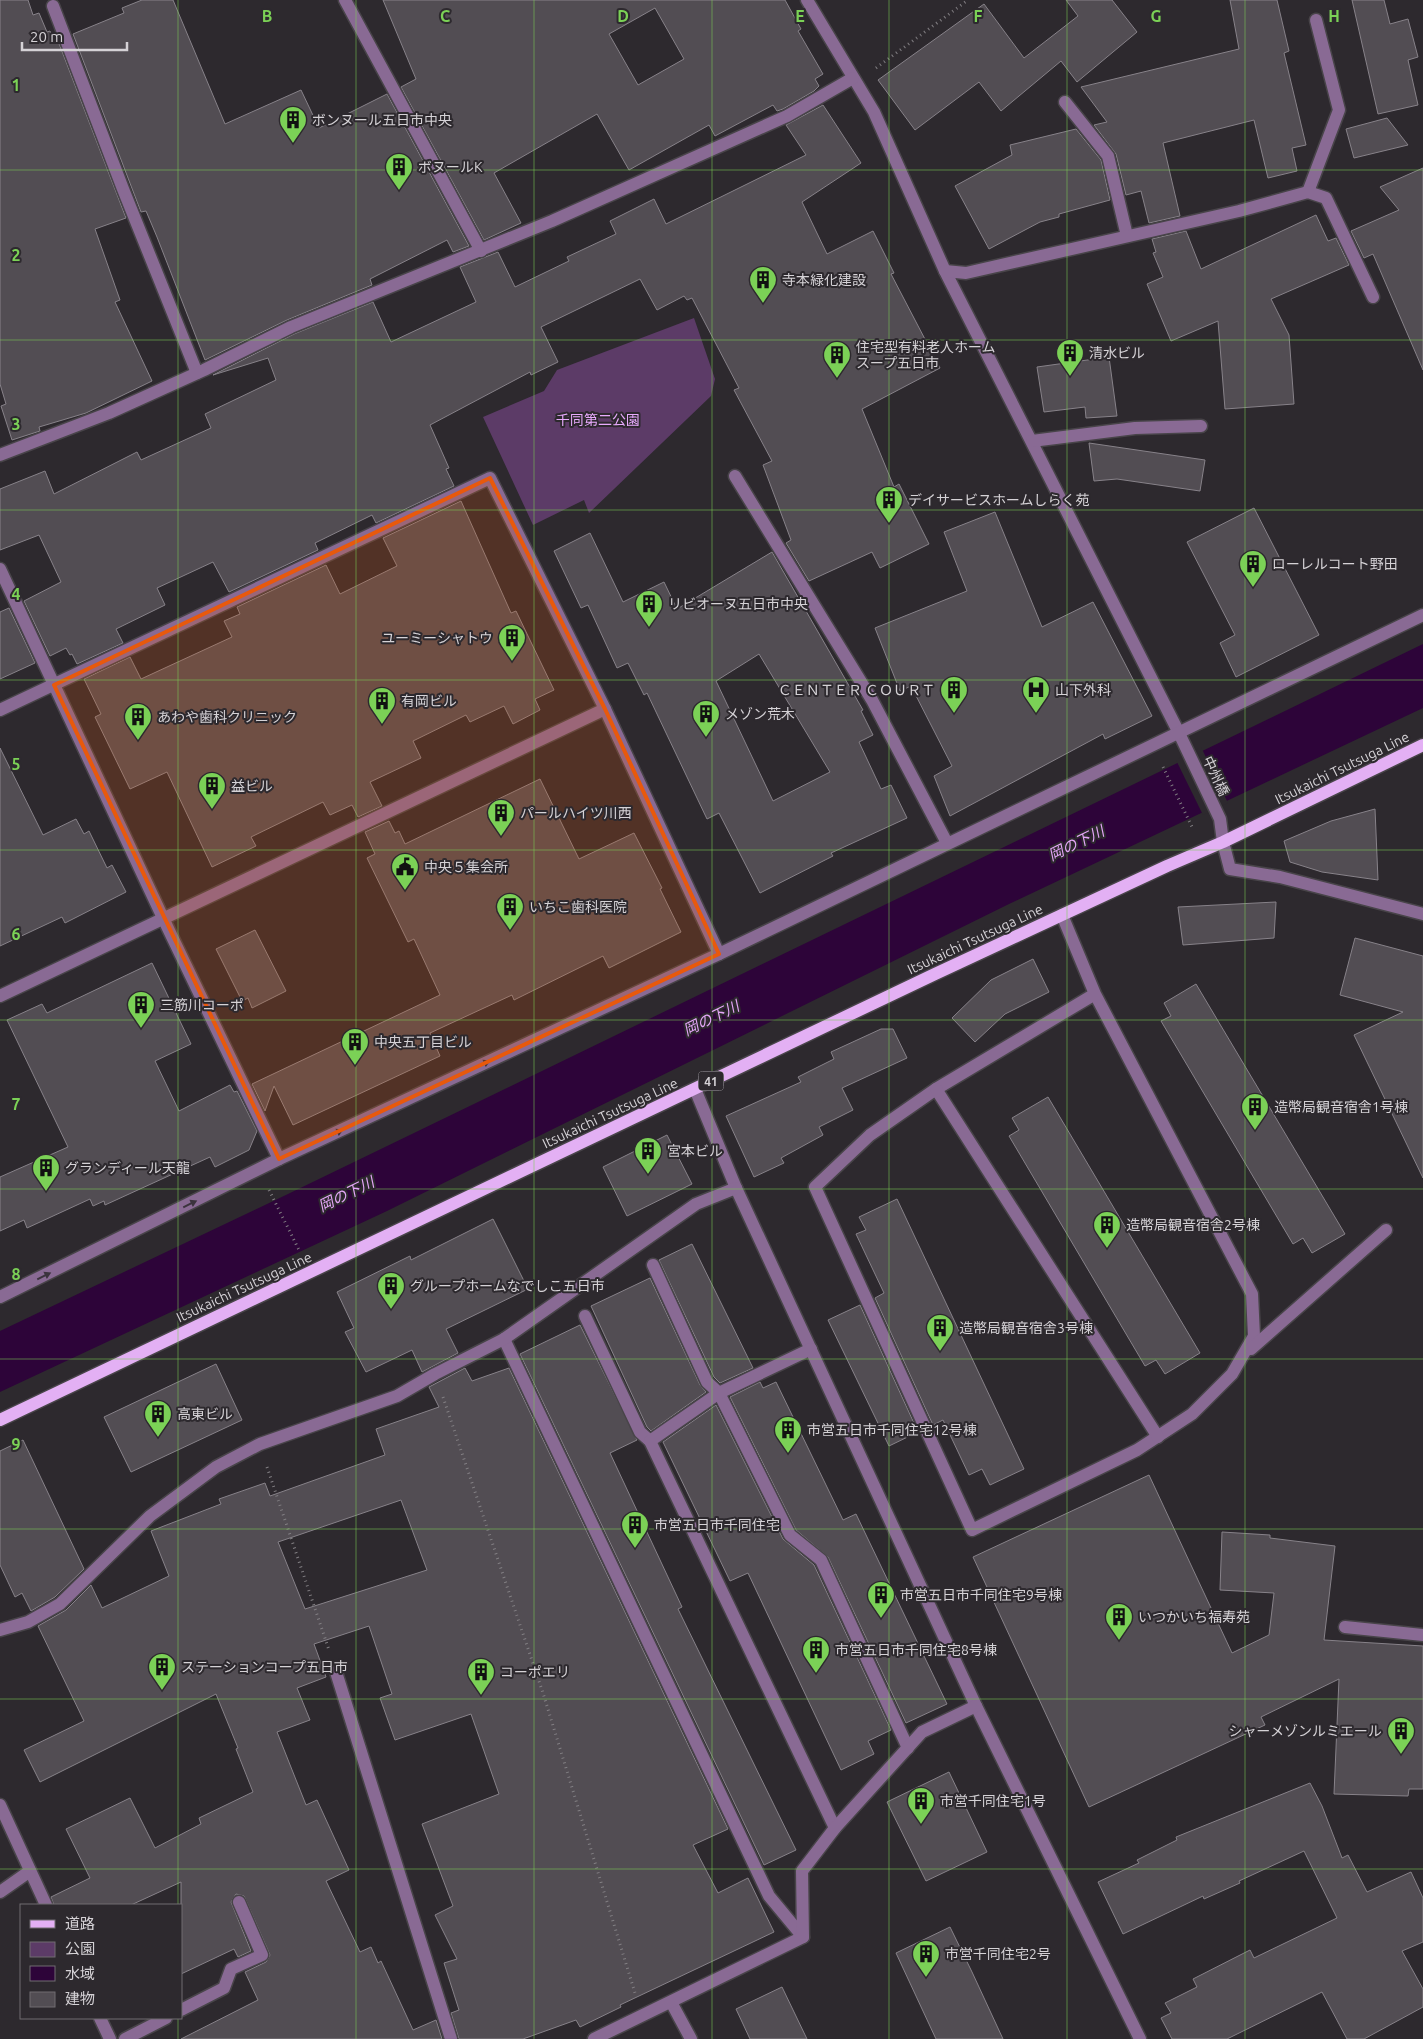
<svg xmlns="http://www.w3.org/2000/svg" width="1423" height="2039" viewBox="0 0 1423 2039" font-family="Ubuntu,'Noto Sans JP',sans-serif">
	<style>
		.green { fill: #5c3b67 }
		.water { fill: #2d0439 }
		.pier { fill: #2d292e }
		.building { fill: #524d53; stroke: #878289; fill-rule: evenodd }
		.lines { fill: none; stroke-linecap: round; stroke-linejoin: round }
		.minor-casing { stroke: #484449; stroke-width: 15 }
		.major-casing { stroke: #484449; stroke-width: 15 }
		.path { stroke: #827f83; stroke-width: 3; stroke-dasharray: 1 4; stroke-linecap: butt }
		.minor { stroke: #896a94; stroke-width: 12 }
		.major { stroke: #e3b0f4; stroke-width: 12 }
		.oneway { fill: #3b333d }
		.marked { fill: #e8590c; fill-opacity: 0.2; stroke: #e8590c; stroke-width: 4; stroke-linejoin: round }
		.grid { fill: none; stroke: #7bd156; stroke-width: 1; stroke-opacity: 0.55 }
		.labels { text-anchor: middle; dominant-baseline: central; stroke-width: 4; stroke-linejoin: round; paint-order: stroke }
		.shield { fill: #2d292e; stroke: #a39fa4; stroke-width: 1 }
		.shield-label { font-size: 12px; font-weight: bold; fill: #d5d2d6 }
		.poi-label { font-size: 14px; fill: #d5d2d6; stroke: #2d292e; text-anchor: start }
		.park-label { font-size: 14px; fill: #e8aafd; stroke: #2d292e }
		.street-label { font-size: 14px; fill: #d5d2d6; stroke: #2d292e }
		.water-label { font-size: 15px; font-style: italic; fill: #e5a7f9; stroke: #2d292e }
		.grid-label { font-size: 16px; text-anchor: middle; font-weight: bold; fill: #7bd156; stroke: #2d292e; stroke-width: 4; stroke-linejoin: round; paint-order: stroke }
	</style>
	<rect width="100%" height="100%" fill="#2d292e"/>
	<!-- green -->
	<polygon class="green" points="694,318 715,379 711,396 589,513 584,500 533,525 483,417 544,391 557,370"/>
	<!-- water -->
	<polygon class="water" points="1423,644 1423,708 1009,904 387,1211 0,1392 0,1331 288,1194"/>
	<!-- pier -->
	<polygon class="pier" points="1201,747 1228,803 1203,815 1176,760"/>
	<!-- building -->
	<g class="building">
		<polygon points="0,0 28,0 33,15 39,13 47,32 50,31 54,42 58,41 126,218 95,229 120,300 115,302 152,381 86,413 39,427 40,431 12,440 1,406 6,404 0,384"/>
		<polygon points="142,0 173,0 225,124 301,90 319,128 387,94 469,246 453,252 447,240 370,279 372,285 287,320 205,360 157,237 146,211 141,212 73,34 124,13 122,8"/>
		<path d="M383,0H785L801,29L798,31L823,74L815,79L819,86L814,91L783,109L777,111L773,105L715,136L709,125L629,170L597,114L494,173L521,223L484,240L401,87L416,79ZM655,8L684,59L638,85L609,34Z"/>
		<polygon points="1066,0 1112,0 1137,32 1077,82 1061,61 1001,111 979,82 915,130 878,80 984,4 1024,58 1078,16"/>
		<polygon points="1230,0 1277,0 1289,51 1284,53 1306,145 1292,148 1297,171 1268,178 1254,120 1163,143 1180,216 1149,223 1141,191 1126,195 1116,154 1094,125 1107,122 1081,87 1239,49"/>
		<polygon points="1352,0 1384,0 1390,24 1408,19 1418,57 1408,60 1418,105 1378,114"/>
		<polygon points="823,105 861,163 802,202 827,254 873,231 894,273 891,274 940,368 862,409 894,487 899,484 929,544 880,568 872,552 809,581 786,543 791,540 763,465 772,461 734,390 739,388 692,298 687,300 684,296 657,310 640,279 541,327 558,362 531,375 530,372 430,425 449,468 446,469 454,486 376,523 372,515 315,543 318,550 229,592 213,562 157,588 165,605 116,629 123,643 77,664 72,654 70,655 66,648 50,656 24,601 61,582 39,535 0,550 0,489 45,471 54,494 137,452 141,460 211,428 205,414 276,380 268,358 213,375 294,334 373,302 391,342 476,302 460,267 498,252 515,287 569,261 567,257 616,234 610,221 654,199 666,224 806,155 786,125"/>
		<polygon points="1387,118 1408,145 1354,158 1346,129"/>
		<polygon points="1076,129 1101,160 1110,200 1059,214 1059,217 1040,222 989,249 955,186 1012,155 1010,145"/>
		<polygon points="1423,168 1423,370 1373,254 1364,258 1351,231 1399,210 1380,187"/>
		<polygon points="1316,215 1328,241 1336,238 1349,265 1271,299 1289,335 1294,404 1225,409 1218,321 1171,341 1147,284 1163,277 1153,253 1156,252 1152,239 1186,231 1201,269"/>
		<polygon points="1109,357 1117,416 1086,418 1085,407 1044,412 1037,367"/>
		<polygon points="1089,443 1205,460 1200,491 1117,479 1094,481"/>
		<polygon points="461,501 511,613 516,611 554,690 535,699 540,710 513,724 504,706 470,722 466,715 413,741 421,758 370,782 382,806 358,817 352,805 330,815 323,802 251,837 256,846 212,867 167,772 130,789 95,717 101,714 84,679 130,657 141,679 232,637 224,621 240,614 237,607 326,565 340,594 397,566 383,538"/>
		<polygon points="1254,508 1319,635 1236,677 1220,643 1235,635 1187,542"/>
		<polygon points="995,512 1042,627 1093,602 1152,716 1105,739 1103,734 950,816 934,776 952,766 911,686 900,691 875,628 967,591 944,532"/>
		<path d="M590,533L623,602L664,582L677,609L772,552L863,710L861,711L873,735L859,742L881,789L891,785L907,818L831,853L833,856L760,893L719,813L707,819L647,693L644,695L628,663L617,668L588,605L581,608L554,551ZM759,654L830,772L773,801L716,681Z"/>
		<polygon points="9,608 35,663 0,679 0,612"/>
		<polygon points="0,748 43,835 76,819 84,834 89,831 107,868 112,865 126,892 65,923 62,917 0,946"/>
		<polygon points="540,779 579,859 634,833 662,888 660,889 681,932 609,968 603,956 514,1000 512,995 430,1033 440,1056 293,1125 274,1086 265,1111 252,1084 440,995 414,939 408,942 367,858 375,854 365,832 389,821 395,833 399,831 405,844"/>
		<polygon points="1375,809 1378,880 1322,872 1290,862 1284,841 1331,821"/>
		<polygon points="1276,902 1274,938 1183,945 1178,907"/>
		<polygon points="255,930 286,991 252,1008 248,998 242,1001 216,949"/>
		<polygon points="1355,938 1423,956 1423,1178 1354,1035 1403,1012 1340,995"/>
		<polygon points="1033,959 1049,992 1005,1014 975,1042 952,1018 991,980"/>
		<polygon points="152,963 191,1044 155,1061 179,1111 230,1085 234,1092 237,1091 257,1131 249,1150 215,1167 210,1157 105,1205 104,1201 93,1206 90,1199 27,1228 24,1220 0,1231 0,1177 68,1147 7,1020 42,1004 47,1013"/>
		<polygon points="1196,984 1345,1234 1312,1253 1303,1238 1293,1244 1161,1021 1171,1016 1164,1003"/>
		<polygon points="881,1029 893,1029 907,1058 842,1088 853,1110 819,1127 823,1135 781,1158 784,1163 754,1177 726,1116 801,1082 798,1077 834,1059 831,1052"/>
		<polygon points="1048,1097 1200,1353 1165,1374 1156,1360 1145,1366 1009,1136 1019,1130 1012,1118"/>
		<polygon points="667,1135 692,1184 627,1216 603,1167"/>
		<polygon points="897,1199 1024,1469 990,1485 982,1469 969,1475 943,1420 933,1425 875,1298 884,1293 856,1234 866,1230 859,1217"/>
		<polygon points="493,1219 528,1289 446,1329 458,1353 422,1372 412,1350 366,1372 345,1332 354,1328 337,1292 410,1256 411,1260"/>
		<polygon points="692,1244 753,1368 720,1383 714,1377 659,1260"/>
		<polygon points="650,1278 700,1385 706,1392 651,1431 647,1427 591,1306"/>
		<polygon points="860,1305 918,1432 889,1446 828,1320"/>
		<polygon points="580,1325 637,1440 610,1453 682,1607 678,1609 796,1850 764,1865 520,1354"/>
		<polygon points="216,1364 242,1420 131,1472 104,1417"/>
		<path d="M465,1368L472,1381L509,1368L728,1829L693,1845L718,1893L748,1878L774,1932L620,2005L621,2007L580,2027L576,2020L523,2039H459L451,2013L459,2010L444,1963L457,1959L435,1915L453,1906L422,1824L499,1794L471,1714L395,1740L380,1698L392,1694L369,1626L314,1644L326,1677L297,1688L310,1720L277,1732L306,1805L317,1800L349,1870L326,1881L360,1952L371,1947L378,1963L381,1961L413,2030L436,2020L442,2039H181L258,2000L245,1972L266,1962L270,1955L244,1896L236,1894L231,1902L251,1951L238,1957L234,1949L181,1974V1882L131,1905H54L51,1897L90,1878L66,1829L130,1798L155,1848L201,1824L199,1818L253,1792L236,1749L238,1748L216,1694L40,1782L24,1750L84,1721L38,1626L66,1610L91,1585L102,1608L169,1576L151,1531L221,1504L219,1499L265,1483L270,1496L385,1455L376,1429L439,1407L429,1387ZM401,1500L427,1570L305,1609L278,1542Z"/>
		<polygon points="760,1382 763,1388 776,1382 843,1520 856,1514 947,1704 906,1723 828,1557 796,1530 730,1397"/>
		<polygon points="716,1405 783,1539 814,1565 891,1730 868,1741 874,1754 841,1770 748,1573 730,1581 663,1442"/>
		<polygon points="23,1440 84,1569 55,1597 31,1611 22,1593 15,1597 0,1565 0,1451"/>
		<polygon points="1149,1475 1232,1653 1269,1635 1274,1593 1220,1590 1222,1532 1270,1535 1270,1538 1335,1546 1324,1640 1423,1646 1423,1789 1409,1789 1408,1796 1334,1794 1339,1679 1261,1717 1265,1725 1089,1807 973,1557"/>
		<polygon points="949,1772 987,1852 926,1881 887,1802"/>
		<polygon points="1310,1783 1322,1806 1342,1858 1348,1855 1367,1892 1411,1872 1423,1898 1423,1942 1402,1951 1423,1989 1423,2007 1364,2039 1347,2039 1322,1992 1227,2039 1172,2039 1161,2018 1171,2013 1165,2003 1197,1987 1193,1979 1250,1950 1254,1958 1337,1918 1304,1851 1239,1881 1240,1883 1204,1899 1203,1896 1123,1934 1098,1882 1139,1863 1137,1860 1177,1840 1176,1837"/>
		<polygon points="950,1927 972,1972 1003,2039 936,2039 896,1953"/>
		<polygon points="782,1987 807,2039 750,2039 736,2009"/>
	</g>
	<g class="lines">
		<defs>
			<g id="minor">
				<polyline points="345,0 481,251"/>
				<polyline points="807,0 874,112 945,271 1178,731 1220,819 1223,842 1230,869 1280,877 1423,914"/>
				<polyline points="53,6 123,189 197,373"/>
				<polyline points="1065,102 1108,156 1127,236"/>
				<polyline points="1308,192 1339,110 1316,20"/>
				<polyline points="945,271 966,273 1239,211 1308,192 1326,198 1373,297"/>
				<polyline points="1032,441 1135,428 1201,426"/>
				<polyline points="0,455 109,413 204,370 291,327 552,221 787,116 853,78"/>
				<polyline points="735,476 872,700 947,843"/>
				<polyline points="0,569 163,918 279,1159"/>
				<polyline points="0,710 490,478 605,709 719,954"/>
				<polyline points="1062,915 1095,994 1252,1294 1254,1336 1232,1374 1192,1414 1137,1450 972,1530 815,1187 870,1135 936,1089 1095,994"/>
				<polyline points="0,996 605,709"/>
				<polyline points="695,1089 736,1188 976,1706 1140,2039"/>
				<polyline points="936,1089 1158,1437"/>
				<polyline points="653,1265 707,1382 719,1393 790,1535 821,1560 908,1748"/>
				<polyline points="0,1297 279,1159 719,954 1423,615"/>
				<polyline points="585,1316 640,1432 650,1441"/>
				<polyline points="504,1339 769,1896 803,1937"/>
				<polyline points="811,1349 719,1393 650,1441 835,1828"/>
				<polyline points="1251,1349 1386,1230"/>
				<polyline points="1345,1627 1423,1635"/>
				<polyline points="0,1630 28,1622 60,1604 150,1516 216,1467 260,1444 397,1396 435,1374 504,1339 696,1204 736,1188"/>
				<polyline points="336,1672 451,2039"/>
				<polyline points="0,1805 46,1905"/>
				<polyline points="0,1892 30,1871"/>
				<polyline points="671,2002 691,2039"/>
				<polyline points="181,2010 224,1988 231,1969 262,1955 239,1902"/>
				<polyline points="100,2018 110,2039"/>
				<polyline points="125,2039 166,2018"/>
				<polyline points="594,2039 803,1937 802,1871 835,1828 922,1732 976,1706"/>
			</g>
			<polyline id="major" points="0,1420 935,974 1167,866 1223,842 1423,745"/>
		</defs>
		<!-- minor casing -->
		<use href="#minor" class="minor-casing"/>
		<!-- major casing -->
		<use href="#major" class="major-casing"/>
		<!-- path -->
		<g class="path">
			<polyline points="876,68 968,0"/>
			<polyline points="1163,767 1192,827"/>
			<polyline points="269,1190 299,1250"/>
			<polyline points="443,1397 543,1693 635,1993"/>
			<polyline points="267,1467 329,1650"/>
		</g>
		<!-- minor -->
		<use href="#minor" class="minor"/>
		<!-- major -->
		<use href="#major" class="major"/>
	</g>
	<!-- one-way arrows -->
	<defs><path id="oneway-solid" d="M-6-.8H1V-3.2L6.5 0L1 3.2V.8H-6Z" transform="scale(1.25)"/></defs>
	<g class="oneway">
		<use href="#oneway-solid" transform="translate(483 1064) rotate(-25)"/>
		<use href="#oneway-solid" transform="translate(336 1133) rotate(-25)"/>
		<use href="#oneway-solid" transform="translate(190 1204) rotate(-26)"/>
		<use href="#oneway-solid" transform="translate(44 1276) rotate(-26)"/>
	</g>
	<!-- marked area -->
	<path class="marked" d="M490,478L605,709L719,954L279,1159L54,685Z"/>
	<!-- grid -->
	<path class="grid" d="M178,0V1905M356,0V2039M534,0V2039M712,0V2039M889,0V2039M1067,0V2039M1245,0V2039M0,170H1423M0,340H1423M0,510H1423M0,680H1423M0,850H1423M0,1020H1423M0,1189H1423M0,1359H1423M0,1529H1423M0,1699H1423M0,1869H1423M178,2018V2039"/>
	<!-- icons -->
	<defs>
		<symbol id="building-pin" viewBox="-11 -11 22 30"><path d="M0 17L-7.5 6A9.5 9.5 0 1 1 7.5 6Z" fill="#7bd156" stroke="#2d292e"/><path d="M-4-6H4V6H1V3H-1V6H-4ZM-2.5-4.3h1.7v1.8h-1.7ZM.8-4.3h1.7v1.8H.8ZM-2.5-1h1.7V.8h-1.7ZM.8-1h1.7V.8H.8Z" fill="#111"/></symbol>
		<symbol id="hospital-pin" viewBox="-11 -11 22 30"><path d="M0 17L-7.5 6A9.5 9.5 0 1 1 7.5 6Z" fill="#7bd156" stroke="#2d292e"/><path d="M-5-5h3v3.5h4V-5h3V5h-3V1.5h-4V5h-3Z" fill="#111"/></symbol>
		<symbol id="civic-pin" viewBox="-11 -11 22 30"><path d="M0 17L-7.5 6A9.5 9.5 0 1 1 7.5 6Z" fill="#7bd156" stroke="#2d292e"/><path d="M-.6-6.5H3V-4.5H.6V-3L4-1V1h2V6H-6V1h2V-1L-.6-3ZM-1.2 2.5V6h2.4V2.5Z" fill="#111"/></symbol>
	</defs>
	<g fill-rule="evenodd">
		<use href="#building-pin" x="277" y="104" width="32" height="43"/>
		<use href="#building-pin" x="383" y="151" width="32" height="43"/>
		<use href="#building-pin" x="747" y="264" width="32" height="43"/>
		<use href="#building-pin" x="1054" y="337" width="32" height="43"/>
		<use href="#building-pin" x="821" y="339" width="32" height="43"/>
		<use href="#building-pin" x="873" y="484" width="32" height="43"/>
		<use href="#building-pin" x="1237" y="548" width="32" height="43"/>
		<use href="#building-pin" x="633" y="588" width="32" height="43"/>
		<use href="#building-pin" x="496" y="622" width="32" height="43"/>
		<use href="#building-pin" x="938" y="674" width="32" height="43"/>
		<use href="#hospital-pin" x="1020" y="674" width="32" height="43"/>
		<use href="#building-pin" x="366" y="685" width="32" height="43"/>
		<use href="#building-pin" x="690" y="698" width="32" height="43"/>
		<use href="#building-pin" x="122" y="701" width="32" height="43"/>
		<use href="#building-pin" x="196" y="770" width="32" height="43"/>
		<use href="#building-pin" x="485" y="797" width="32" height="43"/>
		<use href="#civic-pin" x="389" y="851" width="32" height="43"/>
		<use href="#building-pin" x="494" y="891" width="32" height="43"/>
		<use href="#building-pin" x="125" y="989" width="32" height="43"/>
		<use href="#building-pin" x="339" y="1026" width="32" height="43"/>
		<use href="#building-pin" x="1239" y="1091" width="32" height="43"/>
		<use href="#building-pin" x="632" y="1135" width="32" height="43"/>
		<use href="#building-pin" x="30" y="1152" width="32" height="43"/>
		<use href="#building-pin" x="1091" y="1209" width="32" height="43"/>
		<use href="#building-pin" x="375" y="1270" width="32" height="43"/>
		<use href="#building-pin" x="924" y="1312" width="32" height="43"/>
		<use href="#building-pin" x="142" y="1398" width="32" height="43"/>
		<use href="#building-pin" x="772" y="1414" width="32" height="43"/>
		<use href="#building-pin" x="619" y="1509" width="32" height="43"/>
		<use href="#building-pin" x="865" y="1579" width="32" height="43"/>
		<use href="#building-pin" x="1103" y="1601" width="32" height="43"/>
		<use href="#building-pin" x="800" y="1634" width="32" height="43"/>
		<use href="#building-pin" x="146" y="1651" width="32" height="43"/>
		<use href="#building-pin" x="465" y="1656" width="32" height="43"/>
		<use href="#building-pin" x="1385" y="1715" width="32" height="43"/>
		<use href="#building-pin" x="905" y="1785" width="32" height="43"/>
		<use href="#building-pin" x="910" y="1938" width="32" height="43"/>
	</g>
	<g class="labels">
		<!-- shield labels -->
		<rect class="shield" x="698.5" y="1071.5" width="25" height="19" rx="4"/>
		<g class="shield-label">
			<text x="711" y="1081">41</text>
		</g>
		<!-- poi labels -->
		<g class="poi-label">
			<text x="312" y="120">ボンヌール五日市中央</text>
			<text x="418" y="167">ボヌールK</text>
			<text x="782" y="280">寺本緑化建設</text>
			<text x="856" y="347">住宅型有料老人ホーム<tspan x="856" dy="16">スープ五日市</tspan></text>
			<text x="1089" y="353">清水ビル</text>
			<text x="908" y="500">デイサービスホームしらく苑</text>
			<text x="1272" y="564">ローレルコート野田</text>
			<text x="668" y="604">リビオーヌ五日市中央</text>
			<text x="493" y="638" text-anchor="end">ユーミーシャトウ</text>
			<text x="935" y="690" text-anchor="end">ＣＥＮＴＥＲ ＣＯＵＲＴ</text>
			<text x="1055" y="690">山下外科</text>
			<text x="401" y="701">有岡ビル</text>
			<text x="725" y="714">メゾン荒木</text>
			<text x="157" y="717">あわや歯科クリニック</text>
			<text x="231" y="786">益ビル</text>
			<text x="520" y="813">パールハイツ川西</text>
			<text x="424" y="867">中央５集会所</text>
			<text x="529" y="907">いちこ歯科医院</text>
			<text x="160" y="1005">三筋川コーポ</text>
			<text x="374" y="1042">中央五丁目ビル</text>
			<text x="1274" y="1107">造幣局観音宿舎1号棟</text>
			<text x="667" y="1151">宮本ビル</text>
			<text x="65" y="1168">グランディール天龍</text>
			<text x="1126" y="1225">造幣局観音宿舎2号棟</text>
			<text x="410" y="1286">グループホームなでしこ五日市</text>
			<text x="959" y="1328">造幣局観音宿舎3号棟</text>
			<text x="177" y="1414">高東ビル</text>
			<text x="807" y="1430">市営五日市千同住宅12号棟</text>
			<text x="654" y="1525">市営五日市千同住宅</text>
			<text x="900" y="1595">市営五日市千同住宅9号棟</text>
			<text x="1138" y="1617">いつかいち福寿苑</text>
			<text x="835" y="1650">市営五日市千同住宅8号棟</text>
			<text x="181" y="1667">ステーションコープ五日市</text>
			<text x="500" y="1672">コーポエリ</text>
			<text x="1382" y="1731" text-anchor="end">シャーメゾンルミエール</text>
			<text x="940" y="1801">市営千同住宅1号</text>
			<text x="945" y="1954">市営千同住宅2号</text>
		</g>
		<!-- park labels -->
		<g class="park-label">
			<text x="598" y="420">千同第二公園</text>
		</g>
		<!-- street labels -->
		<g class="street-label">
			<text transform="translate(1342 768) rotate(-26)">Itsukaichi Tsutsuga Line</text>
			<text transform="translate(1216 776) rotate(65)">中州橋</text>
			<text transform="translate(975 939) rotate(-25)">Itsukaichi Tsutsuga Line</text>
			<text transform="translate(610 1113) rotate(-25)">Itsukaichi Tsutsuga Line</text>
			<text transform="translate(244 1287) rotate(-25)">Itsukaichi Tsutsuga Line</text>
		</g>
		<!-- water labels -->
		<g class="water-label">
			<text transform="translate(1076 843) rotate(-26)">岡の下川</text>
			<text transform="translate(711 1018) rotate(-26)">岡の下川</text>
			<text transform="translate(346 1194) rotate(-26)">岡の下川</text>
		</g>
	</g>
	<g class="grid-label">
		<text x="267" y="22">B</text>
		<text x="445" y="22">C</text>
		<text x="623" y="22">D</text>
		<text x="800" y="22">E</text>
		<text x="978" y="22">F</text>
		<text x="1156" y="22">G</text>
		<text x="1334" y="22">H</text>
		<text x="16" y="91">1</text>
		<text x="16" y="261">2</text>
		<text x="16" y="430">3</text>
		<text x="16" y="600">4</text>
		<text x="16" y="770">5</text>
		<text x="16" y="940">6</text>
		<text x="16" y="1110">7</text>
		<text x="16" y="1280">8</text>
		<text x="16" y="1450">9</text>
	</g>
	<!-- legend -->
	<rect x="20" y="1904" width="162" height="115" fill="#2d292e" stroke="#706d71"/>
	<rect x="30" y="1920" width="25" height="8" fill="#e3b0f4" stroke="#706d71"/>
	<text x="65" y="1929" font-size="15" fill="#d5d2d6">道路</text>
	<rect x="30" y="1942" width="25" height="15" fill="#5c3b67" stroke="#706d71"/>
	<text x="65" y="1954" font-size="15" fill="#d5d2d6">公園</text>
	<rect x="30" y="1966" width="25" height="15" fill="#2d0439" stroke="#706d71"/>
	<text x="65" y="1979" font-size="15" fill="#d5d2d6">水域</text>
	<rect x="30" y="1992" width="25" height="15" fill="#524d53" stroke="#706d71"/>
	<text x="65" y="2004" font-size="15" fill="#d5d2d6">建物</text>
	<!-- scale -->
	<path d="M22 42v8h105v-8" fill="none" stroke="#d5d2d6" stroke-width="2.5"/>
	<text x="30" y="42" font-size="15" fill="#d5d2d6" stroke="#2d292e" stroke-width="4" paint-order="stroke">20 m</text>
</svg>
